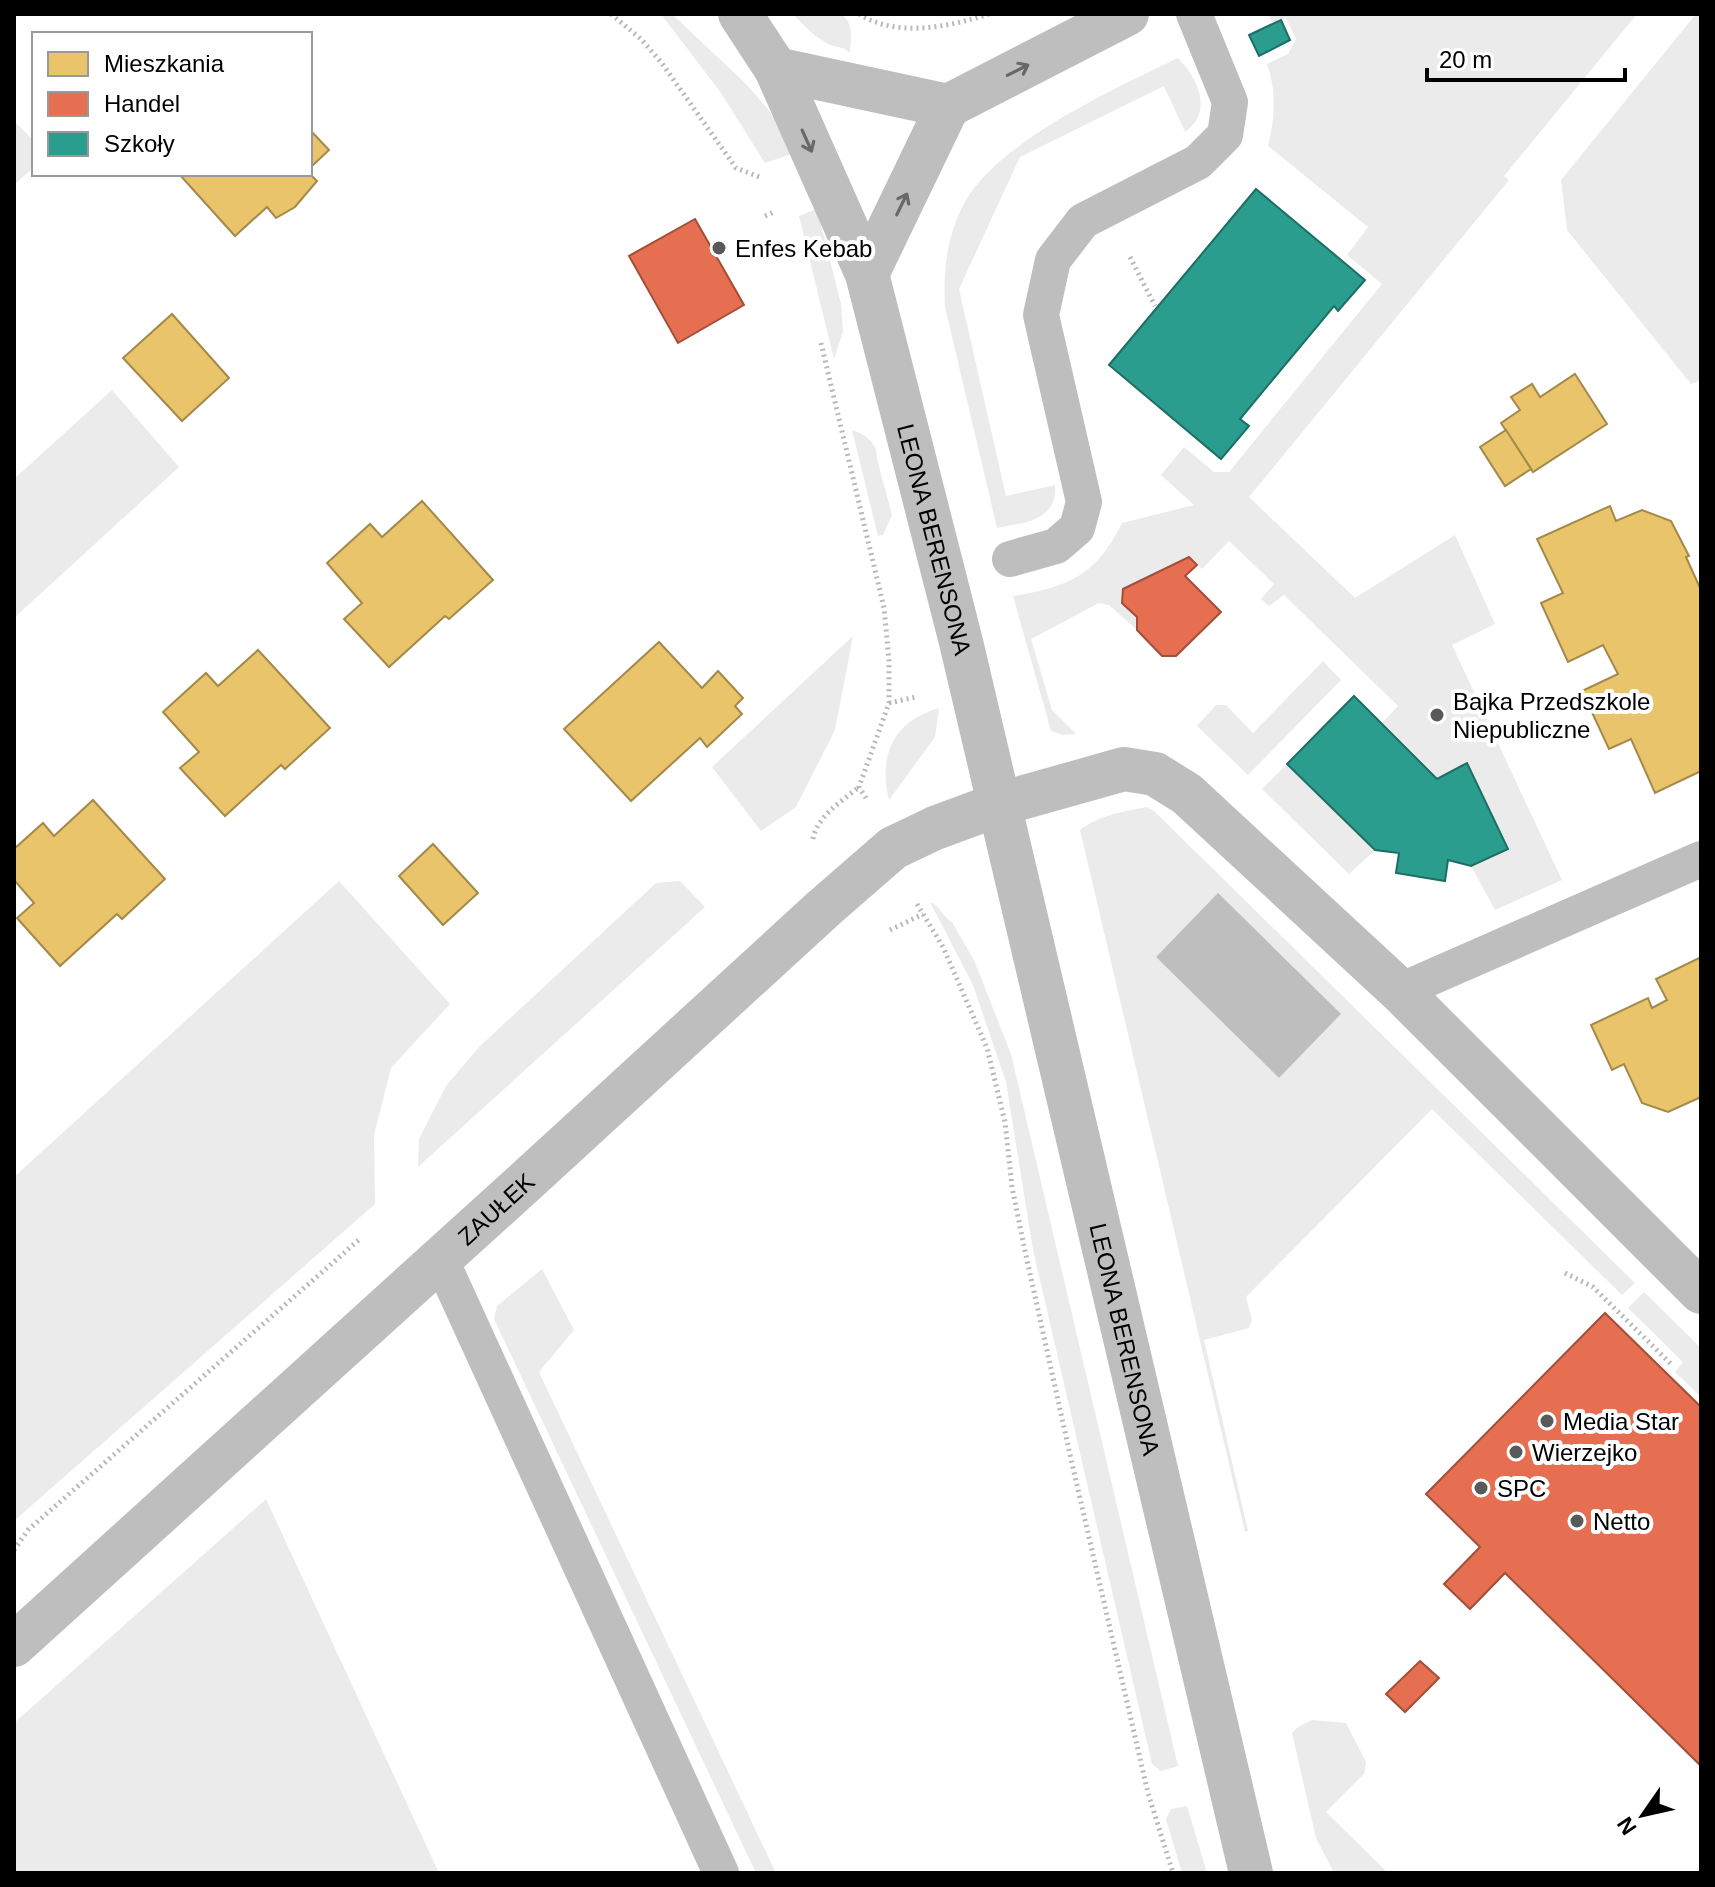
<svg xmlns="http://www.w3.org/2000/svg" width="1715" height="1887" viewBox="0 0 1715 1887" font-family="Helvetica,sans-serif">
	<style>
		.green { fill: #ebebeb; fill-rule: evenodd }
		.water { fill: #bebebe }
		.homes { fill: #e9c46a; stroke: #a3894a; stroke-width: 2 }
		.shops { fill: #e76f51; stroke: #a24e39; stroke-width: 2 }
		.schools { fill: #2a9d8f; stroke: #1d6e64; stroke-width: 2 }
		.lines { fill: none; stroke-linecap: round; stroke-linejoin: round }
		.path { stroke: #b9b9b9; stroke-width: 5; stroke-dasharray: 2 4; stroke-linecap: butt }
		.service { stroke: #bebebe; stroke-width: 36 }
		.minor { stroke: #bebebe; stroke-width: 44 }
		.tertiary { stroke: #bebebe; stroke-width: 44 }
		.oneway { stroke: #686868 }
		.poi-dot { fill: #595959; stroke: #fff; stroke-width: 3 }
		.labels { text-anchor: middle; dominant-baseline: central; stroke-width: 8; stroke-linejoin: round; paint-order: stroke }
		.poi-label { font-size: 24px; fill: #000; stroke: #fff; text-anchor: start }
		.street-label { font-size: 24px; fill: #000; stroke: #fff }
	</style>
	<rect width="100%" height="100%" fill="#fff"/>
	<!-- green -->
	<g class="green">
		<polygon points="661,14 672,14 745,83 768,109 795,153 765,163 721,93"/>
		<path d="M793,14H841C854,23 851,38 850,53C844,46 836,48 828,44C814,36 803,25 793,14Z"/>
		<path d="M1274,14H1637L1504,176L1509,180L1249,497L1355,598L1455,535L1495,624L1452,645L1562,880L1495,910L1471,866L1508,849L1467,764L1437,779L1382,723L1398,706L1284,595L1269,606L1261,599L1274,584L1229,541L1202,569L1189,557L1123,589L1122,603L1137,617V630L1109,605L1099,603L1031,639L1052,710L1076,734L1063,735L1051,731L1013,596C1068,587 1096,576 1122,523L1194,505L1161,475L1184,447L1214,472H1229L1382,284L1347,255L1368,227L1268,146C1275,116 1277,94 1267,64L1288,54L1296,39L1286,18L1273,23L1269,16Z"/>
		<polygon points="1696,14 1701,14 1701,380 1691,384 1567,230 1561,180"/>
		<path d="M1178,58C1199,79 1213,113 1185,132L1164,86L1020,157L959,289L1006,496L1055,485C1058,521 1023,523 997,528L945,307C943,269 947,233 966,200C1001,140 1116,88 1178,58Z"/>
		<polygon points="14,121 34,141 34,167 14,185"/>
		<polygon points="817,209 841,304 843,332 834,359 799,216"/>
		<polygon points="112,390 179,467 14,618 14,479"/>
		<path d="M852,430C866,434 878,444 877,459L892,515L883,535L878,536Z"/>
		<polygon points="853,636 835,730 796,807 761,831 712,767"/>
		<polygon points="1323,661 1341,680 1248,775 1197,726 1216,705 1226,705 1253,733"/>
		<path d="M939,708L935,737L889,800C878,756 893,721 939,708Z"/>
		<polygon points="1287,764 1375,850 1349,874 1262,789"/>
		<path d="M1146,807L1154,811L1635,1283L1622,1295L1432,1109L1246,1297L1252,1320L1249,1328L1204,1340L1248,1531L1245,1532L1080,830C1099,815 1123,812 1146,807ZM1156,957L1341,1014L1279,1078Z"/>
		<polygon points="339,881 450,1004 391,1068 374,1135 375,1204 14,1521 14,1177"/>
		<polygon points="680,881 705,907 418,1167 419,1139 446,1086 479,1047 656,883"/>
		<path d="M930,902C941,906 942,917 952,922L974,960L1011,1054L1178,1766L1161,1771L1152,1764L1033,1250L1006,1082L973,985Z"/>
		<polygon points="542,1269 574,1330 539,1372 776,1873 756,1873 494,1319 497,1306"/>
		<polygon points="1644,1292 1701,1348 1701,1397 1675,1372 1683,1362 1628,1308"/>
		<polygon points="266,1499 439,1873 14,1873 14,1723"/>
		<polygon points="1312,1720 1346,1723 1366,1762 1364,1774 1326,1812 1388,1873 1334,1873 1316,1838 1292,1733 1298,1727"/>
		<polygon points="1187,1806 1207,1873 1182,1873 1166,1819 1171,1809"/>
	</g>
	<!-- water -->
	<polygon class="water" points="1218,893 1341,1014 1279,1078 1156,957"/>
	<!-- homes -->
	<g class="homes">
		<polygon points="310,130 329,150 310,168"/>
		<polygon points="179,174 310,174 317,181 295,207 276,218 267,207 235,236"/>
		<polygon points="172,314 229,378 182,421 123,358"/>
		<polygon points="1575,374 1607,424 1533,472 1501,423 1520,410 1511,397 1532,384 1540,397"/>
		<polygon points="1506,430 1531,469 1505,486 1480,447"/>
		<polygon points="422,501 493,580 449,619 445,616 389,667 344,619 362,603 327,563 370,524 382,537"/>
		<polygon points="1610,506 1616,521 1642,510 1671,521 1689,556 1686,557 1701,590 1701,771 1655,793 1631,739 1609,749 1582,691 1618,674 1603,645 1568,662 1541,603 1563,593 1537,539"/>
		<polygon points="659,642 702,688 718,671 743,698 735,706 742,714 707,747 700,738 631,801 564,729"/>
		<polygon points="258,650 330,728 285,769 281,765 225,816 180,768 199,752 163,712 206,673 218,686"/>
		<polygon points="93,800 165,879 122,919 117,914 60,966 17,918 34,903 14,880 14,849 43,823 54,836"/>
		<polygon points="433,844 478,893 443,925 399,876"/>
		<polygon points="1701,957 1701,1097 1668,1112 1642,1103 1624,1064 1612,1070 1591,1025 1648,998 1652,1008 1667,1000 1656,979"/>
	</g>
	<!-- shops -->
	<g class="shops">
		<polygon points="695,219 744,305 678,343 629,256"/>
		<polygon points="1189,557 1197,565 1185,576 1221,612 1176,656 1162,656 1137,630 1137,617 1122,603 1123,589"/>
		<polygon points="1605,1313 1701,1407 1701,1766 1505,1573 1470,1609 1444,1584 1480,1547 1426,1494"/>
		<polygon points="1420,1661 1439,1678 1405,1712 1386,1694"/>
	</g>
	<!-- schools -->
	<g class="schools">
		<polygon points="1281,20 1290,40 1259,56 1249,35"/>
		<polygon points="1256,189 1365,280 1338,311 1334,306 1240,419 1249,426 1221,459 1109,365"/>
		<polygon points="1354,696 1437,779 1467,763 1508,849 1471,866 1448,860 1445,881 1396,873 1399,853 1375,850 1287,764"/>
	</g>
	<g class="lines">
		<!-- path -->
		<g class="path">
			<polyline points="611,14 641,39 661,62 736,168 762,178"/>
			<path d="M859,14C897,38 948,27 989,14"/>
			<polyline points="903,15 903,14"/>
			<polyline points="765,216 776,211"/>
			<polyline points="1130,257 1155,306"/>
			<polyline points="821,343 884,608 889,660 889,703 859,787 866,798"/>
			<polyline points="889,703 916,697"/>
			<path d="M813,839C817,816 842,801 859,787"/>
			<polyline points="917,904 943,947 987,1048 1005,1122 1012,1187 1025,1251 1073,1468 1148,1793 1173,1873"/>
			<polyline points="890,930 923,914"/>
			<polyline points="1565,1273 1593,1287 1672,1365"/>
			<polyline points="14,1550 28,1530 361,1238"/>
		</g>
		<!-- service -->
		<g class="service">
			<polyline points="1010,559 1056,546 1077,528 1084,502 1041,315 1053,260 1083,221 1198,162 1225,135 1230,102 1194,14"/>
			<polyline points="1400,991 1701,859"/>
			<polyline points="440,1258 721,1873"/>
		</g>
		<!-- minor -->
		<path class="minor" id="s1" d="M14,1645L524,1183L824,908L893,848L935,828L1000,804L1124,769L1155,774L1187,794L1400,991L1701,1292"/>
		<!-- tertiary -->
		<g class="tertiary">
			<path id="s2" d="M740,14L776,69L867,274L961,642L1251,1873"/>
			<polyline points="776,69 948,106"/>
			<polyline points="948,106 1127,14"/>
			<polyline points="867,274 948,106"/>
		</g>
	</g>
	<!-- one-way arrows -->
	<defs><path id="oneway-shaft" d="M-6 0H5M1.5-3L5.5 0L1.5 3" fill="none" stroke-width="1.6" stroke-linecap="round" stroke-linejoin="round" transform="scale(2)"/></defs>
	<g class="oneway">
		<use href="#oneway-shaft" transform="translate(1018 70) rotate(-27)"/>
		<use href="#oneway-shaft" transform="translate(807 141) rotate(66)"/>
		<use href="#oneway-shaft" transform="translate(902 204) rotate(-64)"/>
	</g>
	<!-- markers -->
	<g class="poi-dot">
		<circle cx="719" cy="248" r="8"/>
		<circle cx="1437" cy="715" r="8"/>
		<circle cx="1547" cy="1421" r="8"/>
		<circle cx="1516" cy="1452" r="8"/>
		<circle cx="1481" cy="1488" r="8"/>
		<circle cx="1577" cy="1521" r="8"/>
	</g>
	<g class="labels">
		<!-- poi labels -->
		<g class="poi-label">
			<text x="735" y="248">Enfes Kebab</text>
			<text x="1453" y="701">Bajka Przedszkole<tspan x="1453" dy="28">Niepubliczne</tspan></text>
			<text x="1563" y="1421">Media Star</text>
			<text x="1532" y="1452">Wierzejko</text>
			<text x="1497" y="1488">SPC</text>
			<text x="1593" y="1521">Netto</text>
		</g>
		<!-- street labels -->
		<g class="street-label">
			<text stroke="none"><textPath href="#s2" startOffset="564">LEONA BERENSONA</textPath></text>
			<text stroke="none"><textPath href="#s1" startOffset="650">ZAUŁEK</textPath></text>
			<text stroke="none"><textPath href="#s2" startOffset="1386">LEONA BERENSONA</textPath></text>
		</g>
	</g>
	<!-- border -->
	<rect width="1715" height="1887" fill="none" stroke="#000000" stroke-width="32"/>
	<!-- legend -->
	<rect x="32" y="32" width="280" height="144" fill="#ffffff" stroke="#999999" stroke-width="2"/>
	<rect x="48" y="52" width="40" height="24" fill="#e9c46a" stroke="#999999" stroke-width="2"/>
	<text x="104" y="72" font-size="24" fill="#000000">Mieszkania</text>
	<rect x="48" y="92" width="40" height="24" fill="#e76f51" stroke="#999999" stroke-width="2"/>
	<text x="104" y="112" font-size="24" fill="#000000">Handel</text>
	<rect x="48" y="132" width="40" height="24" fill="#2a9d8f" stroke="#999999" stroke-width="2"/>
	<text x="104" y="152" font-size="24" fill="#000000">Szkoły</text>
	<!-- north arrow -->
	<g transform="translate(1643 1815) rotate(236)" stroke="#ffffff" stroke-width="6" paint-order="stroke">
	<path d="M0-6L14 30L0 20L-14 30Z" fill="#000000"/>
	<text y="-12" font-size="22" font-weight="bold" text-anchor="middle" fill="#000000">N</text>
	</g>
	<!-- scale -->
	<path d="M1427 68v12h198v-12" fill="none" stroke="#000000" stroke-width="4"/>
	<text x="1439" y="68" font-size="24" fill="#000000" stroke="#ffffff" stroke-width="6" paint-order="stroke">20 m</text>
</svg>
